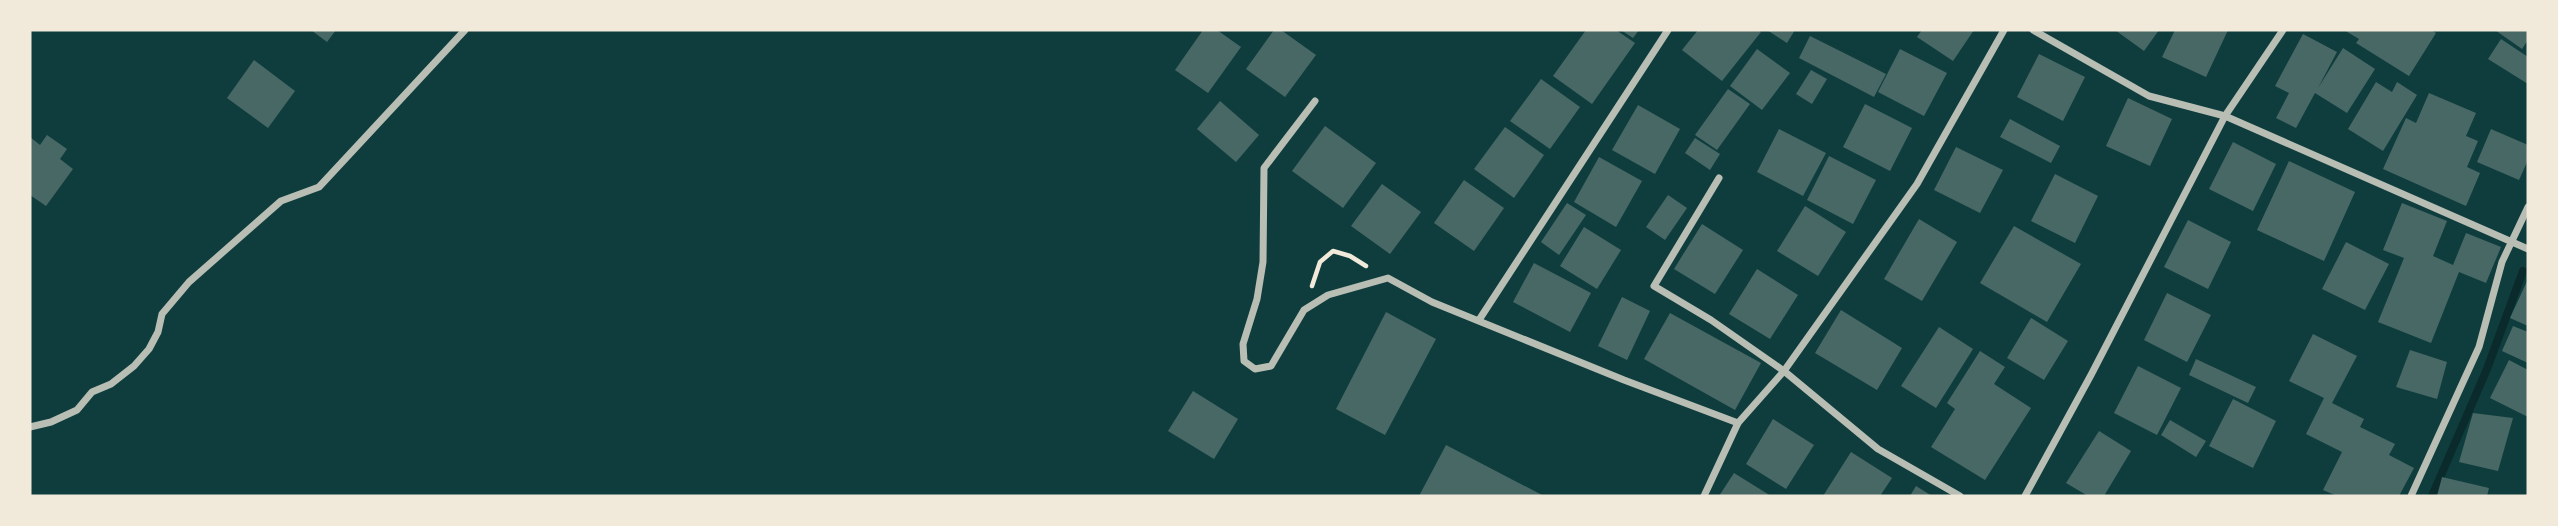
<svg xmlns="http://www.w3.org/2000/svg" width="2558" height="526" viewBox="0 0 2558 526" font-family="Ubuntu,sans-serif">
	<style>
		.lines { fill: none; stroke-linecap: round; stroke-linejoin: round }
		.stream { stroke: #0a2a2b; stroke-width: 8 }
		.building { fill: #486865 }
		.path { stroke: #f1e9da; stroke-width: 4.5 }
		.minor { stroke: #b8beb3; stroke-width: 7 }
	</style>
	<rect width="100%" height="100%" fill="#0f3d3e"/>
	<g class="lines">
		<!-- stream -->
		<polyline class="stream" points="2432,496 2487,369 2523,271"/>
	</g>
	<!-- building -->
	<g class="building">
		<polygon points="311,30 336,30 327,42"/>
		<polygon points="1203,30 1217,30 1241,47 1208,93 1175,70"/>
		<polygon points="1274,30 1281,30 1316,55 1285,97 1246,69"/>
		<polygon points="1586,30 1616,30 1635,43 1592,104 1553,76"/>
		<polygon points="1621,30 1639,30 1633,38"/>
		<polygon points="1698,30 1758,30 1761,32 1722,81 1682,50"/>
		<polygon points="1767,30 1795,30 1787,43"/>
		<polygon points="1922,30 1974,30 1953,61 1917,37"/>
		<polygon points="2115,30 2159,30 2144,51"/>
		<polygon points="2175,30 2228,30 2206,77 2162,57"/>
		<polygon points="2344,30 2431,30 2436,33 2409,76 2356,43 2359,39"/>
		<polygon points="2495,30 2528,30 2528,40 2522,49"/>
		<polygon points="2303,34 2337,52 2318,88 2343,48 2375,69 2347,113 2315,93 2296,128 2276,118 2289,93 2275,86"/>
		<polygon points="1810,36 1886,74 1874,97 1799,58"/>
		<polygon points="2501,39 2528,57 2528,84 2488,59"/>
		<polygon points="1757,49 1790,73 1762,110 1730,86"/>
		<polygon points="1900,49 1947,73 1924,116 1878,92"/>
		<polygon points="2039,54 2085,77 2063,121 2017,97"/>
		<polygon points="254,60 295,91 268,128 227,98"/>
		<polygon points="1811,70 1827,79 1812,104 1796,94"/>
		<polygon points="1541,79 1580,107 1550,149 1510,121"/>
		<polygon points="2376,82 2392,92 2397,82 2417,95 2383,151 2348,129"/>
		<polygon points="1728,89 1750,104 1717,150 1695,135"/>
		<polygon points="2429,93 2476,113 2466,136 2478,141 2467,167 2480,173 2466,206 2383,169 2406,118 2416,123"/>
		<polygon points="2128,98 2172,119 2150,166 2106,146"/>
		<polygon points="1220,101 1259,135 1236,162 1197,129"/>
		<polygon points="1865,104 1912,128 1890,171 1843,147"/>
		<polygon points="1638,105 1680,129 1655,174 1612,150"/>
		<polygon points="2010,119 2060,146 2051,163 2000,137"/>
		<polygon points="1325,126 1376,163 1343,208 1292,171"/>
		<polygon points="1505,127 1544,155 1514,198 1474,169"/>
		<polygon points="1779,129 1826,153 1803,196 1757,172"/>
		<polygon points="2491,129 2528,145 2528,160 2519,180 2477,162"/>
		<polygon points="47,135 67,149 60,159 73,169 46,206 30,195 30,137 40,145"/>
		<polygon points="1695,138 1720,154 1710,170 1685,153"/>
		<polygon points="2233,142 2276,164 2253,211 2209,189"/>
		<polygon points="1956,147 2003,170 1980,213 1934,190"/>
		<polygon points="1829,156 1876,180 1853,224 1807,200"/>
		<polygon points="1599,157 1642,181 1616,227 1574,202"/>
		<polygon points="2289,161 2355,192 2324,261 2257,230"/>
		<polygon points="2055,174 2098,196 2075,243 2031,221"/>
		<polygon points="1464,180 1504,208 1474,251 1434,223"/>
		<polygon points="1382,184 1421,212 1390,254 1351,226"/>
		<polygon points="1668,195 1687,208 1665,240 1646,227"/>
		<polygon points="1567,203 1586,215 1559,255 1541,242"/>
		<polygon points="2402,203 2447,221 2433,256 2453,265 2466,233 2501,247 2486,283 2459,272 2431,343 2378,322 2404,258 2383,250"/>
		<polygon points="1805,206 1846,232 1818,276 1777,251"/>
		<polygon points="1919,219 1957,242 1922,301 1884,279"/>
		<polygon points="2188,220 2231,242 2208,289 2164,267"/>
		<polygon points="1702,224 1743,250 1715,294 1674,269"/>
		<polygon points="2014,226 2081,264 2047,322 1980,283"/>
		<polygon points="1584,227 1621,250 1597,289 1560,266"/>
		<polygon points="2346,242 2389,264 2365,310 2322,289"/>
		<polygon points="1534,263 1591,293 1570,332 1513,302"/>
		<polygon points="1757,269 1798,295 1770,339 1729,314"/>
		<polygon points="2528,279 2528,326 2510,318"/>
		<polygon points="2167,293 2211,315 2187,362 2144,340"/>
		<polygon points="1622,297 1650,311 1627,360 1598,346"/>
		<polygon points="1841,310 1902,348 1877,390 1815,353"/>
		<polygon points="1386,312 1436,339 1385,435 1336,409"/>
		<polygon points="1670,313 1761,363 1735,410 1644,359"/>
		<polygon points="2031,318 2068,341 2044,380 2007,358"/>
		<polygon points="2513,326 2528,332 2528,363 2502,351"/>
		<polygon points="1939,327 1973,349 1936,408 1901,386"/>
		<polygon points="2313,334 2357,356 2332,403 2364,419 2360,427 2395,444 2389,455 2414,468 2399,496 2337,496 2323,490 2342,452 2306,434 2324,398 2289,381"/>
		<polygon points="2410,350 2447,362 2437,399 2396,387"/>
		<polygon points="1980,351 2005,367 1994,384 2031,408 1985,480 1931,447 1955,409 1947,403"/>
		<polygon points="2196,359 2256,387 2248,403 2189,375"/>
		<polygon points="2509,360 2528,370 2528,417 2490,398"/>
		<polygon points="2138,366 2181,388 2157,435 2114,413"/>
		<polygon points="1193,391 1238,419 1214,459 1168,431"/>
		<polygon points="2233,399 2276,421 2253,468 2209,446"/>
		<polygon points="2473,413 2513,418 2498,471 2459,462"/>
		<polygon points="1773,419 1814,445 1786,489 1746,464"/>
		<polygon points="2170,420 2206,441 2196,457 2161,435"/>
		<polygon points="2099,431 2131,451 2104,496 2088,496 2066,483"/>
		<polygon points="1446,445 1544,496 1419,496"/>
		<polygon points="1851,452 1892,478 1880,496 1823,496"/>
		<polygon points="1734,473 1771,496 1719,496"/>
		<polygon points="2442,477 2489,488 2487,496 2437,496"/>
		<polygon points="1916,486 1932,496 1910,496"/>
	</g>
	<g class="lines">
		<!-- path -->
		<polyline class="path" points="1312,286 1320,262 1333,251 1350,256 1366,266"/>
		<!-- minor -->
		<g class="minor">
			<polyline points="2033,30 2149,96 2225,116 2528,249"/>
			<polyline points="1315,101 1264,168 1263,262 1257,299 1243,344 1244,361 1255,369 1271,366 1304,310 1328,295 1388,278 1432,302 1624,380 1738,423"/>
			<polyline points="1719,178 1654,286 1711,320 1784,371 1878,449 1960,496"/>
			<polyline points="1479,320 1668,30"/>
			<polyline points="30,427 51,422 77,410 92,392 111,384 134,366 149,349 158,332 162,314 189,282 281,201 319,187 465,30"/>
			<polyline points="1704,496 1738,423 1784,371 1917,184 2004,30"/>
			<polyline points="2025,496 2091,375 2225,116 2283,30"/>
			<polyline points="2411,496 2479,347 2502,262 2528,207"/>
		</g>
	</g>
	<!-- border -->
	<rect width="2558" height="526" fill="none" stroke="#f1e9da" stroke-width="63"/>
</svg>
